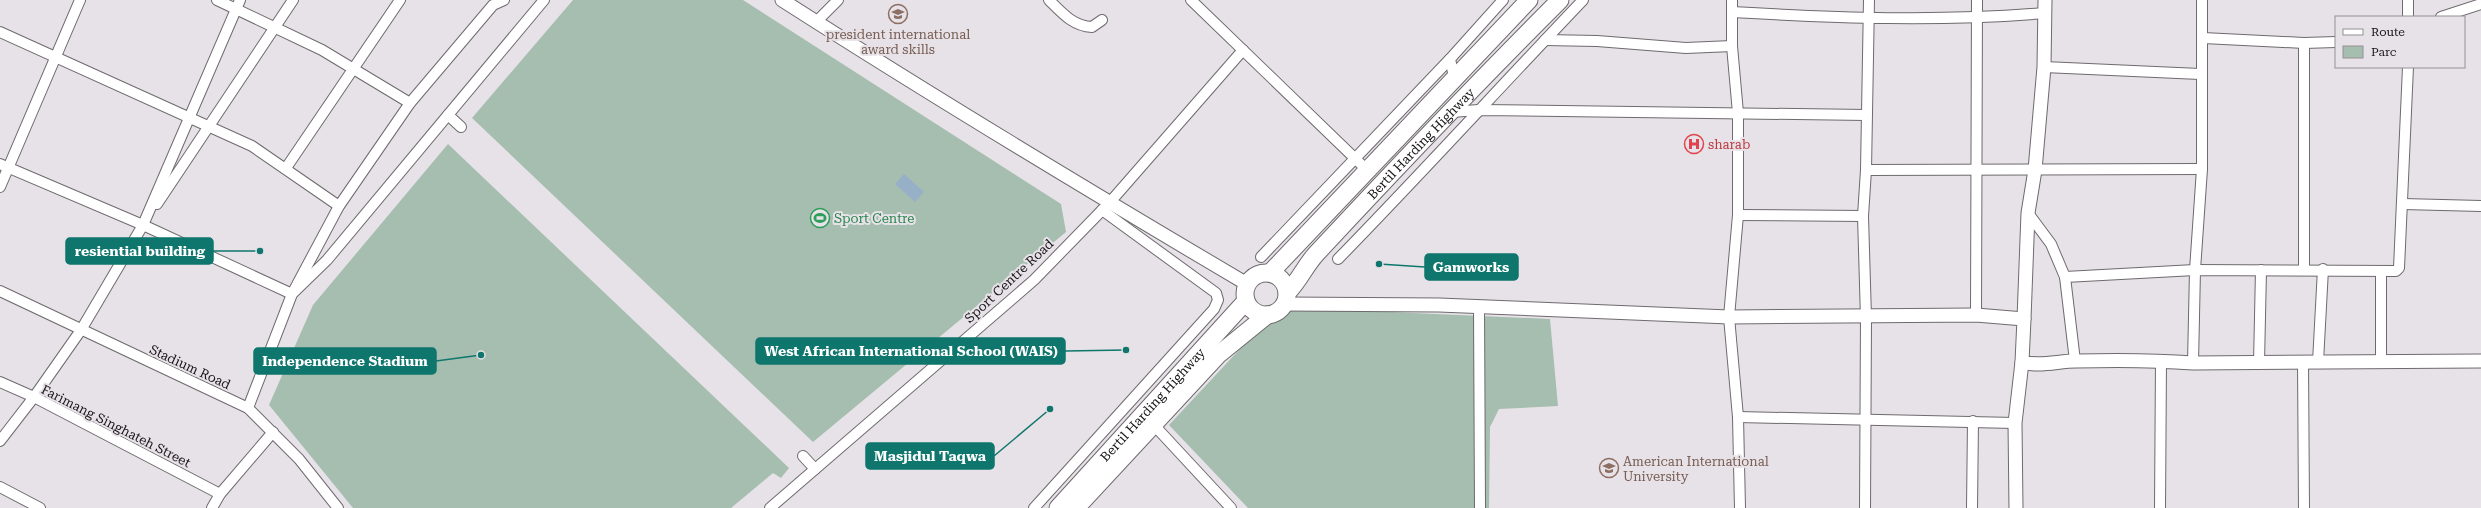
<svg xmlns="http://www.w3.org/2000/svg" width="2481" height="508" viewBox="0 0 2481 508" font-family="'Roboto Serif',serif">
	<style>
		.green { fill: #a6beb0 }
		.water { fill: #97b0c8 }
		.lines { fill: none; stroke-linecap: round; stroke-linejoin: round }
		.minor-casing { stroke: #6e6a6e; stroke-width: 12 }
		.tertiary-casing { stroke: #6e6a6e; stroke-width: 15 }
		.primary-casing { stroke: #6e6a6e; stroke-width: 19 }
		.minor { stroke: #fff; stroke-width: 10 }
		.tertiary { stroke: #fff; stroke-width: 13 }
		.primary { stroke: #fff; stroke-width: 17 }
		.labels { text-anchor: middle; dominant-baseline: central; stroke-width: 4; stroke-linejoin: round; paint-order: stroke }
		.education-label { font-size: 13px; fill: #785e54; stroke: #e7e2e7 }
		.street-label { font-size: 13px; fill: #171517; stroke: #e7e2e7 }
		.health-label { font-size: 13px; fill: #be3a42; stroke: #e7e2e7; text-anchor: start }
		.leisure-label { font-size: 13px; fill: #27864d; stroke: #e7e2e7; text-anchor: start }
		.leader { fill: none; stroke: #0f766e; stroke-width: 1.5 }
		.callout-dot { fill: #0f766e; stroke: #e7e2e7; stroke-width: 1.5 }
		.callout { fill: #0f766e; stroke: #0f766e; stroke-width: 1.5 }
		.callout-label { font-size: 14px; text-anchor: middle; font-weight: bold; fill: #fff }
	</style>
	<rect width="100%" height="100%" fill="#e7e2e7"/>
	<!-- green -->
	<g class="green">
		<polygon points="573,0 743,0 1061,204 1066,232 813,442 472,118"/>
		<polygon points="448,144 789,468 781,478 773,473 731,508 353,508 269,405 313,305"/>
		<polygon points="1279,307 1550,319 1558,406 1499,409 1490,427 1489,508 1248,508 1169,425"/>
	</g>
	<!-- water -->
	<polygon class="water" points="904,174 924,192 915,202 895,184"/>
	<g class="lines">
		<defs>
			<g id="minor">
				<polyline points="217,0 322,50 410,103"/>
				<path d="M1049,0C1062,13 1073,26 1092,27L1102,20"/>
				<polyline points="1191,0 1367,170"/>
				<polyline points="2408,0 2408,17"/>
				<path d="M1732,12C1838,18 1939,22 2045,13"/>
				<polyline points="2441,17 2481,4"/>
				<polyline points="816,22 838,0"/>
				<polyline points="0,32 252,146 339,206"/>
				<polyline points="2203,38 2304,43 2336,42"/>
				<polyline points="1545,40 1597,41 1686,48 1732,46 1738,113 1738,215 1729,317 1738,417 1740,508"/>
				<polyline points="1732,46 1732,0"/>
				<polyline points="2044,67 2200,74"/>
				<polyline points="1454,77 1450,59 1503,0"/>
				<polyline points="1451,112 1479,110 1866,115"/>
				<polyline points="448,115 461,127"/>
				<polyline points="0,164 143,225 292,294 339,206 410,103 493,5 504,0"/>
				<polyline points="286,168 400,0"/>
				<polyline points="1866,170 2202,169"/>
				<polyline points="0,187 80,0"/>
				<polyline points="157,204 293,0"/>
				<polyline points="2403,204 2481,206"/>
				<polyline points="2028,213 2051,244 2065,277 2075,361"/>
				<polyline points="1738,215 1863,216"/>
				<polyline points="1261,257 1450,59"/>
				<path d="M1338,259C1421,174 1501,86 1583,0"/>
				<polyline points="2304,269 2304,43"/>
				<polyline points="2065,277 2195,270 2396,271 2399,268 2408,67"/>
				<polyline points="0,291 248,408 299,459 338,508"/>
				<polyline points="1479,307 1480,508"/>
				<polyline points="1976,315 1977,0"/>
				<polyline points="2381,361 2381,272"/>
				<polyline points="2303,362 2304,508"/>
				<polyline points="2318,362 2323,269"/>
				<polyline points="2193,363 2195,270 2202,169 2202,0"/>
				<polyline points="2259,363 2261,270"/>
				<polyline points="0,382 34,397 220,494"/>
				<polyline points="248,408 292,294 327,260 544,0"/>
				<polyline points="1738,417 2015,423"/>
				<polyline points="1153,424 1231,508"/>
				<polyline points="0,441 34,397 81,330 143,225 240,0"/>
				<polyline points="803,456 815,469"/>
				<polyline points="0,487 40,508"/>
				<polyline points="212,508 220,494 273,432"/>
				<polyline points="770,508 1034,280 1111,201 1243,50"/>
				<polyline points="1034,508 1214,309 1218,300 1216,293 1102,210"/>
				<polyline points="1865,508 1866,318 1863,216 1866,170 1869,0"/>
				<polyline points="1972,508 1973,421"/>
				<polyline points="2160,508 2161,361"/>
			</g>
			<g id="tertiary">
				<path d="M782,0C935,98 1091,192 1247,284"/>
				<path d="M1285,304L1439,305L1729,317L1976,315L2024,319L2022,362C2038,367 2059,361 2076,361C2115,360 2154,360 2193,363L2481,361"/>
				<polyline points="2024,319 2028,213 2035,170 2044,67 2045,0"/>
				<polyline points="2016,508 2015,423 2022,362"/>
			</g>
			<g id="primary">
				<circle cx="1266" cy="294" r="21"/>
				<polyline points="1270,273 1529,0"/>
				<path id="s1" d="M1287,293C1299,281 1305,266 1316,254C1396,168 1477,83 1560,0"/>
				<path id="s2" d="M1058,508L1246,301"/>
				<polyline points="1076,508 1218,355 1267,315"/>
			</g>
		</defs>
		<!-- minor casing -->
		<use href="#minor" class="minor-casing"/>
		<!-- tertiary casing -->
		<use href="#tertiary" class="tertiary-casing"/>
		<!-- primary casing -->
		<use href="#primary" class="primary-casing"/>
		<!-- minor -->
		<use href="#minor" class="minor"/>
		<!-- tertiary -->
		<use href="#tertiary" class="tertiary"/>
		<!-- primary -->
		<use href="#primary" class="primary"/>
	</g>
	<!-- icons -->
	<defs>
		<symbol id="school-ring" viewBox="-11 -11 22 22"><circle r="9.5" fill="#e7e2e7" stroke="#8d6e63" stroke-width="1.5"/><path d="M0-5L7-2L0 1L-7-2ZM-4 1L0 2.5L4 1V4Q0 6-4 4Z" fill="#8d6e63"/></symbol>
		<symbol id="hospital-ring" viewBox="-11 -11 22 22"><circle r="9.5" fill="#e7e2e7" stroke="#e0444e" stroke-width="1.5"/><path d="M-5-5h3v3.5h4V-5h3V5h-3V1.5h-4V5h-3Z" fill="#e0444e"/></symbol>
		<symbol id="stadium-ring" viewBox="-11 -11 22 22"><circle r="9.5" fill="#e7e2e7" stroke="#2e9e5b" stroke-width="1.5"/><path d="M0-5a6.5 5 0 1 0 0 10a6.5 5 0 1 0 0-10ZM-3.5-1.8h7v3.6h-7Z" fill="#2e9e5b"/></symbol>
		<symbol id="university-ring" viewBox="-11 -11 22 22"><circle r="9.5" fill="#e7e2e7" stroke="#8d6e63" stroke-width="1.5"/><path d="M0-5L7-2L0 1L-7-2ZM-4 1L0 2.5L4 1V4Q0 6-4 4Z" fill="#8d6e63"/></symbol>
	</defs>
	<g fill-rule="evenodd">
		<use href="#school-ring" x="887" y="3" width="22" height="22"/>
		<use href="#hospital-ring" x="1683" y="133" width="22" height="22"/>
		<use href="#stadium-ring" x="809" y="207" width="22" height="22"/>
		<use href="#university-ring" x="1598" y="457" width="22" height="22"/>
	</g>
	<g class="labels">
		<!-- education labels -->
		<g class="education-label">
			<text x="898" y="34">president international<tspan x="898" dy="15">award skills</tspan></text>
			<text x="1623" y="461" text-anchor="start">American International<tspan x="1623" dy="15">University</tspan></text>
		</g>
		<!-- street labels -->
		<g class="street-label">
			<text stroke="none"><textPath href="#s1" startOffset="201">Bertil Harding Highway</textPath></text>
			<text transform="translate(1009 281) rotate(-43)">Sport Centre Road</text>
			<text transform="translate(190 367) rotate(25)">Stadium Road</text>
			<text stroke="none"><textPath href="#s2" startOffset="140">Bertil Harding Highway</textPath></text>
			<text transform="translate(116 426) rotate(27)">Farimang Singhateh Street</text>
		</g>
		<!-- health labels -->
		<g class="health-label">
			<text x="1708" y="144">sharab</text>
		</g>
		<!-- leisure labels -->
		<g class="leisure-label">
			<text x="834" y="218">Sport Centre</text>
		</g>
	</g>
	<!-- callouts -->
	<path class="leader" d="M260 251L213 251M1379 264L1425 267M1126 350L1065 351M481 355L436 361M1050 409L994 456"/>
	<g class="callout-dot">
		<circle cx="260" cy="251" r="4"/>
		<circle cx="1379" cy="264" r="4"/>
		<circle cx="1126" cy="350" r="4"/>
		<circle cx="481" cy="355" r="4"/>
		<circle cx="1050" cy="409" r="4"/>
	</g>
	<g class="callout">
		<rect x="66" y="238" width="147" height="26" rx="4"/>
		<rect x="1425" y="254" width="93" height="26" rx="4"/>
		<rect x="756" y="338" width="309" height="26" rx="4"/>
		<rect x="254" y="348" width="182" height="26" rx="4"/>
		<rect x="866" y="443" width="128" height="26" rx="4"/>
	</g>
	<g class="callout-label">
		<text x="140" y="256">resiential building</text>
		<text x="1471" y="272">Gamworks</text>
		<text x="911" y="356">West African International School (WAIS)</text>
		<text x="345" y="366">Independence Stadium</text>
		<text x="930" y="461">Masjidul Taqwa</text>
	</g>
	<!-- legend -->
	<rect x="2335" y="16" width="130" height="52" fill="#e7e2e7" stroke="#949094"/>
	<rect x="2343" y="29" width="20" height="6" fill="#ffffff" stroke="#949094"/>
	<text x="2371" y="36" font-size="12" fill="#171517">Route</text>
	<rect x="2343" y="46" width="20" height="12" fill="#a6beb0" stroke="#949094"/>
	<text x="2371" y="56" font-size="12" fill="#171517">Parc</text>
</svg>
